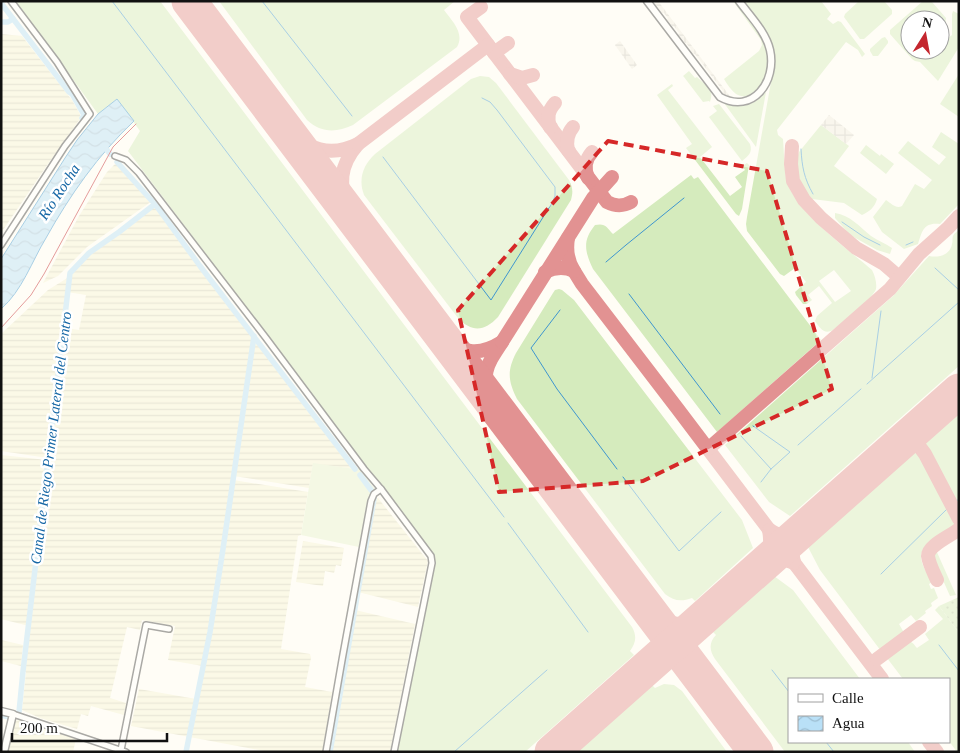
<svg xmlns="http://www.w3.org/2000/svg" width="960" height="753" viewBox="0 0 960 753" font-family="'Times New Roman',serif">
	<style>
		.farmland { fill: url(#farmland-rules); fill-rule: evenodd }
		.grass { fill: #d5ebbd; fill-rule: evenodd }
		.park { fill: url(#park-dots) }
		.pitch { fill: #e6f2cf }
		.plaza { fill: url(#plaza-grid) }
		.water { fill: url(#water-waves); stroke: #3f96cf }
		.lines { fill: none; stroke-linecap: round; stroke-linejoin: round }
		.stream { stroke: #3f96cf; stroke-width: 1 }
		.canal { stroke: #b9e0f7; stroke-width: 5.5 }
		.taxiway { stroke: #e29292; stroke-width: 14 }
		.runway { stroke: #e29292; stroke-width: 35 }
		.minor-casing { stroke: #444; stroke-width: 8 }
		.tertiary-casing { stroke: #444; stroke-width: 9 }
		.minor { stroke: #fff; stroke-width: 5 }
		.tertiary { stroke: #fff; stroke-width: 6 }
		.tram { stroke: #c4262e; stroke-width: 1 }
		.marked { fill: none; stroke: #d62828; stroke-width: 4; stroke-dasharray: 10 6; stroke-linejoin: round }
		.labels { text-anchor: middle; dominant-baseline: central; stroke-width: 5; stroke-linejoin: round; paint-order: stroke }
		.water-label { font-size: 15px; font-style: italic; fill: #1768a6; stroke: #fff }
	</style>
	<defs>
		<pattern id="farmland-rules" width="6" height="5" patternUnits="userSpaceOnUse" patternTransform="scale(1.25)"><rect width="6" height="5" fill="#f6f3d4"/><path d="M0 2.5h6" fill="none" stroke="#d2cfb5"/></pattern>
		<pattern id="park-dots" width="8" height="8" patternUnits="userSpaceOnUse" patternTransform="scale(1.25)"><rect width="8" height="8" fill="#d5ebbd"/><path d="M2 2h.1M6 6h.1" fill="none" stroke="#b6c8a1" stroke-width="1.8" stroke-linecap="round"/></pattern>
		<pattern id="plaza-grid" width="8" height="8" patternUnits="userSpaceOnUse" patternTransform="scale(1.25)"><rect width="8" height="8" fill="#f1ede2"/><path d="M0 4h8M4 0v8" fill="none" stroke="#cecac1"/></pattern>
		<pattern id="water-waves" width="16" height="10" patternUnits="userSpaceOnUse" patternTransform="scale(1.25)"><rect width="16" height="10" fill="#b9e0f7"/><path d="M0 5q4-4 8 0t8 0" fill="none" stroke="#9ebfd3"/></pattern>
	</defs>
	<rect width="100%" height="100%" fill="#fffdf5"/>
	<!-- farmland -->
	<g class="farmland">
		<polygon points="1,34 22,36 72,100 80,114 80,119 50,161 1,233"/>
		<polygon points="117,162 152,201 87,247 58,276 43,283 79,216 107,172"/>
		<path d="M155,204L200,266L355,469L313,464L309,488L234,476L233,480L308,492L301,535L298,536L281,649L310,654L311,658L305,687L332,692L323,752H270L131,726L139,689L196,699L203,666L168,660L175,626L142,620L140,630L127,627L110,698L126,703L124,715L91,706L88,716L81,714L77,729L40,718L22,710L26,672L23,671L29,626L1,619V455L47,460L48,458L1,451V334L48,290L69,277L70,273L78,264L89,253L119,232ZM67,292L86,295L79,330L63,328Z"/>
		<polygon points="378,498 428,561 418,607 358,592 374,499"/>
		<polygon points="303,541 344,548 341,566 336,565 334,573 325,571 323,586 296,582"/>
		<polygon points="355,610 415,624 390,752 330,752"/>
		<polygon points="1,640 23,645 21,666 1,661"/>
		<polygon points="21,720 76,739 73,752 7,752 14,721"/>
	</g>
	<!-- grass -->
	<g class="grass">
		<path d="M16,1H160L632,627C637,636 636,643 630,651L634,655L525,752H397L435,561L434,556L128,151L140,131L117,99L98,114Z"/>
		<path d="M219,1H455L444,10C452,21 465,33 457,47L353,125C336,133 321,133 307,120Z"/>
		<path d="M733,1H735C746,16 762,31 766,50C769,64 766,89 751,95C746,97 741,97 736,94C731,90 727,84 724,79L759,51L762,45L761,40Z"/>
		<path d="M742,1H821L831,14L827,19L833,24L838,21L841,22L865,54L862,57L858,50L846,42L777,130L778,135L783,139C784,152 784,165 786,178C793,210 848,249 872,270C875,276 877,283 876,289C872,300 843,322 833,330C824,335 820,328 815,321L817,316L832,303L819,286L808,295L812,300L807,304H803L796,295L795,292L806,282L795,268L784,276L780,274L747,231L746,224L747,217L774,65V51L770,41ZM834,270L851,291L835,302L819,281Z"/>
		<polygon points="859,1 884,1 892,10 892,14 864,39 860,39 844,17 845,14"/>
		<path d="M923,1L932,2L946,18L943,42L952,35V14L953,11L959,14V47L938,81L920,62L915,61L912,59L890,34V30ZM910,20H940V50H910Z"/>
		<polygon points="885,37 888,41 888,43 878,56 873,56 870,51 870,49 882,38"/>
		<path d="M689,71L695,78L697,77C706,86 715,88 710,102L709,101L703,102L684,77L683,76Z"/>
		<polygon points="959,74 959,117 940,104"/>
		<path d="M480,76L489,77L496,83L569,180C573,188 573,192 571,200L498,317C485,331 472,333 458,318L364,195C358,179 363,165 375,154L471,79Z"/>
		<polygon points="672,84 673,86 668,90 712,147 700,157 730,196 742,187 735,177 745,170 742,166 747,163 749,165 742,209 739,216 736,214 686,148 692,144 657,95"/>
		<path d="M766,92L756,147L724,103C741,109 754,106 766,92Z"/>
		<path d="M719,104L750,144C753,153 748,156 742,161L709,117L717,111L713,106Z"/>
		<path d="M821,125L849,146L834,166L877,199C875,207 869,212 862,215L844,203L812,199L805,192L799,178L796,161L799,152Z"/>
		<path d="M941,132L959,144V204L940,224C923,222 922,232 918,244L904,249L882,232L873,217L886,200C892,204 896,209 902,206L915,184L924,189L932,180L898,153L908,141L939,165L946,157L932,147Z"/>
		<polygon points="866,145 880,156 881,154 894,164 886,174 860,153"/>
		<path d="M691,175L694,179L698,177L821,340L717,432L593,269C585,252 582,241 595,225C606,223 606,227 613,234Z"/>
		<path d="M835,213C850,215 860,227 871,236C878,241 885,243 892,248L890,254L877,250L850,235L835,218Z"/>
		<path d="M959,230V366L790,516L769,502L725,445L893,296L929,256C939,258 950,255 952,244C953,241 952,238 953,236C954,233 957,232 959,230Z"/>
		<path d="M559,289L562,290L574,300L742,520L753,548L695,601L692,598C681,602 674,601 665,594L517,399C508,381 507,371 516,353L553,293L555,290Z"/>
		<polygon points="959,412 959,515 946,489 921,446"/>
		<path d="M918,449L925,460L957,521L955,528C946,534 921,544 921,556C921,565 928,575 932,582L929,584L931,589L934,588L938,598L931,603L932,606L925,611L926,613L916,621L911,615L899,624L903,631V634L881,651L820,570L808,547Z"/>
		<polygon points="936,550 956,595 950,596 942,578 940,579 932,558 933,552"/>
		<path d="M774,576L793,590L860,679H789V742H908L915,752H785L715,659C709,650 709,642 716,635L712,631Z"/>
		<path d="M939,606L959,633V752H957L949,741V679H903L887,658L907,642C912,640 914,645 917,648L929,640L925,634L943,619L935,610Z"/>
		<polygon points="664,684 674,685 682,691 727,752 576,752 652,685 655,688"/>
	</g>
	<!-- park -->
	<polygon class="park" points="959,597 959,633 939,606"/>
	<!-- pitch -->
	<polygon class="pitch" points="313,463 355,469 359,468 375,489 369,496 367,502 359,547 301,535"/>
	<!-- plaza -->
	<g class="plaza">
		<polygon points="655,1 658,1 732,99 722,93 723,91 695,54 693,54 690,50 691,49 686,43 685,43 678,34 679,33 674,26 673,27 667,20 668,18 664,13 662,13 655,4 656,3"/>
		<polygon points="620,41 637,65 632,69 615,45"/>
		<polygon points="829,115 854,135 846,144 821,125"/>
	</g>
	<!-- water -->
	<path class="water" d="M117,99L134,121C98,155 70,195 46,238C32,261 22,291 1,309V259L65,158L77,140L98,114Z"/>
	<g class="lines">
		<!-- stream -->
		<g class="stream">
			<polyline points="112,1 504,517"/>
			<polyline points="262,1 352,116"/>
			<path d="M801,149C802,167 804,178 813,194"/>
			<polyline points="383,157 491,300 552,203 555,196 555,187 497,110 490,102 482,98"/>
			<polyline points="842,222 864,237 880,245"/>
			<polyline points="906,245 913,242"/>
			<polyline points="606,262 626,245 684,198"/>
			<polyline points="935,268 959,290"/>
			<polyline points="629,294 720,414"/>
			<polyline points="560,310 531,348 557,389 617,469"/>
			<polyline points="872,378 881,311"/>
			<polyline points="867,384 959,302"/>
			<polyline points="753,426 790,452 771,469 761,482"/>
			<polyline points="741,436 771,469"/>
			<polyline points="798,445 861,389"/>
			<polyline points="623,477 679,551 721,512"/>
			<polyline points="955,502 959,499"/>
			<polyline points="508,523 588,632"/>
			<polyline points="881,574 947,509"/>
			<polyline points="939,645 959,671"/>
			<polyline points="772,670 789,692"/>
			<polyline points="826,742 834,752"/>
			<polyline points="454,752 547,670"/>
		</g>
		<!-- canal -->
		<g class="canal">
			<polyline points="1,3 69,92 72,94 84,115 82,118"/>
			<polyline points="1,22 8,22 13,19"/>
			<polyline points="104,146 110,154"/>
			<polyline points="117,162 152,201"/>
			<polyline points="360,475 371,490"/>
			<polyline points="19,712 23,671 70,273 89,253 119,232 155,204 200,266 355,469"/>
			<polyline points="1,715 9,717"/>
			<polyline points="186,752 210,632 223,549 254,336"/>
			<polyline points="330,752 374,499"/>
		</g>
		<!-- taxiway -->
		<g class="taxiway">
			<path d="M481,7L467,17L607,202C615,206 622,207 631,202"/>
			<polyline points="494,53 508,43"/>
			<polyline points="510,74 522,78 533,75"/>
			<path d="M551,127H550C547,117 548,111 555,103"/>
			<path d="M286,130C308,149 330,158 358,144C338,167 340,184 347,211"/>
			<polyline points="358,144 488,45"/>
			<polyline points="792,146 791,164 793,181 804,200 821,218 856,248 884,264 899,277"/>
			<path d="M569,151L568,150C566,141 567,134 573,127"/>
			<path d="M588,178C584,168 585,160 592,152"/>
			<polyline points="574,271 582,284 677,408 882,679"/>
			<path d="M545,272C555,267 564,266 574,271C567,260 566,250 568,238"/>
			<path d="M441,336C462,353 478,357 502,342C484,369 481,374 494,405"/>
			<polyline points="502,342 593,198 612,177"/>
			<polyline points="910,434 925,454 959,519"/>
			<polyline points="708,449 890,289 919,254 948,228 959,216"/>
			<path d="M769,530C772,546 769,552 761,566C773,559 782,557 794,563"/>
			<path d="M770,530C779,537 789,536 799,532C793,543 791,551 794,562"/>
			<path d="M937,580C934,573 929,564 928,556C928,545 951,536 959,529"/>
			<path d="M651,613C678,631 689,625 714,608"/>
			<polyline points="877,659 920,627"/>
			<path d="M692,668C686,652 688,639 696,624"/>
			<polyline points="929,742 937,752"/>
		</g>
		<!-- runway -->
		<g class="runway">
			<polyline points="189,1 756,752"/>
			<polyline points="552,752 959,391"/>
		</g>
		<defs>
			<g id="minor">
				<polyline points="115,156 126,160 139,173 266,338 364,469 381,489 431,556 432,563 394,752"/>
				<polyline points="1,245 65,146 90,114 57,62 11,1"/>
				<polyline points="13,714 126,752"/>
				<polyline points="121,750 146,625 169,629"/>
				<polyline points="326,752 342,660 371,501 374,494 381,489"/>
			</g>
			<g id="tertiary">
				<path d="M647,1L720,97C753,115 777,81 770,50C766,32 750,16 739,1"/>
				<polyline points="1,711 13,714 4,752"/>
			</g>
		</defs>
		<!-- minor casing -->
		<use href="#minor" class="minor-casing"/>
		<!-- tertiary casing -->
		<use href="#tertiary" class="tertiary-casing"/>
		<!-- minor -->
		<use href="#minor" class="minor"/>
		<!-- tertiary -->
		<use href="#tertiary" class="tertiary"/>
		<!-- tram -->
		<polyline class="tram" points="1,328 31,295 44,274 113,147 136,124"/>
	</g>
	<!-- marked area -->
	<path d="M0 0H960V753H0ZM608,141L767,171L832,389L643,481L499,492L458,310Z" fill="#fffdf5" fill-opacity=".55" fill-rule="evenodd"/>
	<path class="marked" d="M608,141L767,171L832,389L643,481L499,492L458,310Z"/>
	<g class="labels">
		<!-- water labels -->
		<g class="water-label">
			<text transform="translate(59 192) rotate(-57)">Río Rocha</text>
			<text transform="translate(51 438) rotate(-83)">Canal de Riego Primer Lateral del Centro</text>
		</g>
	</g>
	<!-- border -->
	<rect width="960" height="753" fill="none" stroke="#111111" stroke-width="5"/>
	<!-- legend -->
	<rect x="788" y="678" width="162" height="65" fill="#ffffff" stroke="#a0a0a0"/>
	<rect x="798" y="694" width="25" height="8" fill="#ffffff" stroke="#a0a0a0"/>
	<text x="832" y="703" font-size="15" fill="#111111">Calle</text>
	<rect x="798" y="716" width="25" height="15" fill="url(#water-waves)" stroke="#a0a0a0"/>
	<text x="832" y="728" font-size="15" fill="#111111">Agua</text>
	<!-- north arrow -->
	<g transform="translate(925 35) rotate(11)"><circle r="24" fill="#ffffff" stroke="#a0a0a0"/>
	<path d="M0-4L9 19L0 12L-9 19Z" fill="#c4262e"/>
	<text y="-8" font-size="14" font-weight="bold" text-anchor="middle" fill="#111111">N</text>
	</g>
	<!-- scale -->
	<path d="M12 733v8h155v-8" fill="none" stroke="#111111" stroke-width="2.5"/>
	<text x="20" y="733" font-size="15" fill="#111111" stroke="#ffffff" stroke-width="4" paint-order="stroke">200 m</text>
</svg>
